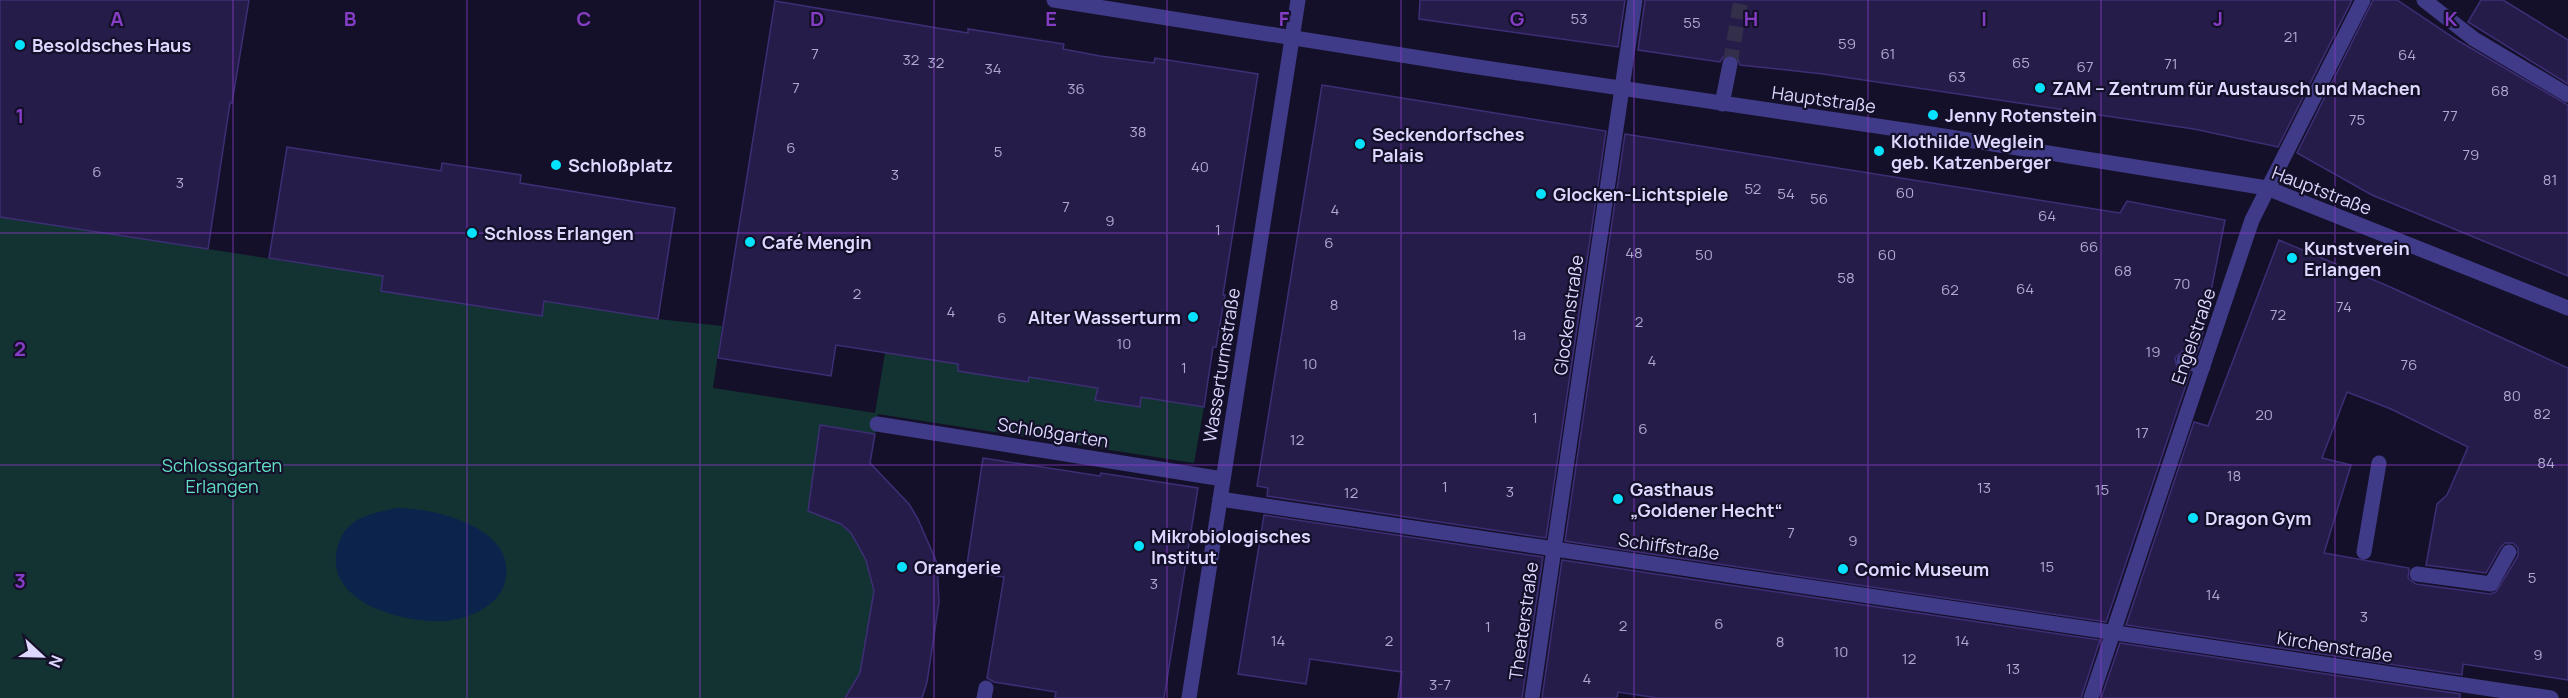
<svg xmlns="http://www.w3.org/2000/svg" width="2568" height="698" viewBox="0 0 2568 698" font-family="Manrope,sans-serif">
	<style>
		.green { fill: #133332 }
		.water { fill: #0c234c }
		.building { fill: #261c4a; stroke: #3d2e76; stroke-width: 1.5; fill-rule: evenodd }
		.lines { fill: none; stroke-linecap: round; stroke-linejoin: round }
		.street-tunnel { stroke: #332e49; stroke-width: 15; stroke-dasharray: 15 8; stroke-linecap: butt }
		.lane { stroke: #3f3b88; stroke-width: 15 }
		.street { stroke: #3f3b88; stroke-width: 15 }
		.grid { fill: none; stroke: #853dc5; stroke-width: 1.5; stroke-opacity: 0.55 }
		.poi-dot { fill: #04e2ff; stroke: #151029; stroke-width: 2 }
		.labels { text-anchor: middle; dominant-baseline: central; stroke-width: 4.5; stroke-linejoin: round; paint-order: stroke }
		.number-label { font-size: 15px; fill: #afa9d2 }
		.poi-label { font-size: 18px; font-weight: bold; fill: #ddd8ff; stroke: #151029; text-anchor: start }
		.street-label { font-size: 18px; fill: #ddd8ff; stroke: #151029 }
		.park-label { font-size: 18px; fill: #61e1c3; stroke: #151029 }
		.grid-label { font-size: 20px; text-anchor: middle; font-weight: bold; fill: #853dc5; stroke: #151029; stroke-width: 4.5; stroke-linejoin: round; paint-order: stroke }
	</style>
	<rect width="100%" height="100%" fill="#151029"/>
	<!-- green -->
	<polygon class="green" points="0,217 383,276 382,291 542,315 544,301 658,319 722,326 713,388 875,413 885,353 958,364 958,371 1027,382 1029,377 1098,388 1096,400 1139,407 1141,397 1204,407 1194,463 878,414 875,434 820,425 808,511 840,524 851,533 866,560 874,591 860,673 844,698 0,698"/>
	<!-- water -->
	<path class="water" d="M396,508C436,508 519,528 505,582C501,600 481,612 465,617C451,622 435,622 420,620C385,616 326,596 337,549C340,535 348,524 361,518C372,513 384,511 396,508Z"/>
	<!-- building -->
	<g class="building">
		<polygon points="0,0 249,0 232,103 230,103 208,249 0,217"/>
		<polygon points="1420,0 1625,0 1618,47 1419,19"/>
		<polygon points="1645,0 2352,0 2278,147 2194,129 1823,74 1740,65 1737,57 1731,54 1723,57 1720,62 1638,50"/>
		<polygon points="2373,0 2397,0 2457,40 2568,105 2568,276 2372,195 2297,153"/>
		<polygon points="2481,0 2503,0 2568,40 2568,84 2468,22"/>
		<polygon points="775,1 968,33 968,29 1064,44 1063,49 1100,56 1154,63 1155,58 1258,74 1223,295 1225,295 1216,347 1213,347 1204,407 1141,397 1140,407 1095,400 1098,388 1029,377 1028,382 958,371 958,364 836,345 831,376 718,358"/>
		<polygon points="1322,85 1606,131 1546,538 1267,496 1268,488 1257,486"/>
		<polygon points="1625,134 2120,213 2127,201 2225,220 2201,342 2196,355 2182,351 2175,358 2177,368 2190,373 2106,622 1565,541"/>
		<polygon points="287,147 441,171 442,163 521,175 520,183 675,208 658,319 544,301 542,316 381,291 383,276 269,258"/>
		<path d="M2279,240L2388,286L2568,368V680L2463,664L2462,675L2126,625L2194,422L2208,426ZM2347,392L2391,409L2468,447L2447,495L2437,504L2426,565L2486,573L2501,547L2505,543H2513L2518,548V556L2496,592L2490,594L2416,584L2408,578L2409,568L2324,553L2351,465L2322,458Z"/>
		<polygon points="820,425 875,434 870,463 909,504 918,519 937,563 939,602 927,682 922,698 845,698 860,673 874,591 866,560 851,533 841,524 808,511"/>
		<polygon points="983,458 1100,476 1101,473 1198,488 1164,698 1055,698 1056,692 994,682 987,678 1004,577 966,571"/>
		<polygon points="1264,515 1543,557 1522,698 1398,698 1402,672 1310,659 1306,684 1238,674"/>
		<polygon points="1562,560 2100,640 2081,698 1658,698 1618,692 1617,698 1542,698"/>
		<polygon points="2120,643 2460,694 2460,698 2101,698"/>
	</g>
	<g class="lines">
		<!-- street-tunnel -->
		<polyline class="street-tunnel" points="1730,64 1741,0"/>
		<!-- lane -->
		<g class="lane">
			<polyline points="2184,361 2203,367"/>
			<polyline points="877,424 1223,479"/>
			<polyline points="2364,552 2379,463"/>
			<polyline points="2417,574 2491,584 2509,552"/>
			<polyline points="984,698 986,688"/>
		</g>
		<!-- street -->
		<g class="street">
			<polyline points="1054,0 1458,64 1931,134 2267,188 2568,308"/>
			<polyline points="2424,0 2474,39 2568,95"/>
			<polyline points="1722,104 1730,64"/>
			<polyline points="1220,499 2551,698"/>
			<polyline points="1189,698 1298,0"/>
			<polyline points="1532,698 1635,0"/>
			<polyline points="2091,698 2252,220 2363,0"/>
		</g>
	</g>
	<!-- grid -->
	<path class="grid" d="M233,0V698M467,0V698M700,0V698M934,0V698M1167,0V698M1401,0V698M1634,0V698M1868,0V698M2101,0V698M2335,0V698M0,233H2568M0,465H2568"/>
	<!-- markers -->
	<g class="poi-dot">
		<circle cx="20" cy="45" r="6"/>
		<circle cx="2040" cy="88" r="6"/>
		<circle cx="1933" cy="115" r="6"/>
		<circle cx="1360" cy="144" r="6"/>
		<circle cx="1879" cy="151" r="6"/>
		<circle cx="556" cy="165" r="6"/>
		<circle cx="1541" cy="194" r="6"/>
		<circle cx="472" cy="233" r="6"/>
		<circle cx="750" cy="242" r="6"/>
		<circle cx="2292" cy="258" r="6"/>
		<circle cx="1193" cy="317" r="6"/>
		<circle cx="1618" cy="499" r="6"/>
		<circle cx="2193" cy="518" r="6"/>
		<circle cx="1139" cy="546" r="6"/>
		<circle cx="902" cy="567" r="6"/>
		<circle cx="1843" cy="569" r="6"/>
	</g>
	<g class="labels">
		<!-- number labels -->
		<g class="number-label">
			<text x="1579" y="18">53</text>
			<text x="1692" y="22">55</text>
			<text x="2291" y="36">21</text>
			<text x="1847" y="43">59</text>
			<text x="815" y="53">7</text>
			<text x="1888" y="53">61</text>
			<text x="2407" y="54">64</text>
			<text x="911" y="59">32</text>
			<text x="936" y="62">32</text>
			<text x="2021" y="62">65</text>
			<text x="2171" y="63">71</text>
			<text x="2085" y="66">67</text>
			<text x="993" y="68">34</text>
			<text x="1957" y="76">63</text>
			<text x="796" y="87">7</text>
			<text x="1076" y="88">36</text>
			<text x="2500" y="90">68</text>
			<text x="2450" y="115">77</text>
			<text x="2357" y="119">75</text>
			<text x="1138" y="131">38</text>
			<text x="791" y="147">6</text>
			<text x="998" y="151">5</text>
			<text x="2471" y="154">79</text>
			<text x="1200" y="166">40</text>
			<text x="97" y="171">6</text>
			<text x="895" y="174">3</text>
			<text x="2550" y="179">81</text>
			<text x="180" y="182">3</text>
			<text x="1753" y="188">52</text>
			<text x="1905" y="192">60</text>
			<text x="1786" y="193">54</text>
			<text x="1819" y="198">56</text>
			<text x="1066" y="206">7</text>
			<text x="1335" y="209">4</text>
			<text x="2047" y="215">64</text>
			<text x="1110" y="220">9</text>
			<text x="1218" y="229">1</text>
			<text x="1329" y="242">6</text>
			<text x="2089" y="246">66</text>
			<text x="1634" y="252">48</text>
			<text x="1704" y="254">50</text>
			<text x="1887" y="254">60</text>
			<text x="2123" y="270">68</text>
			<text x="1846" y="277">58</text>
			<text x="2182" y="283">70</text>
			<text x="2025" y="288">64</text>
			<text x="1950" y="289">62</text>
			<text x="857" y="293">2</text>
			<text x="1334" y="304">8</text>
			<text x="2344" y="306">74</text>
			<text x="951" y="311">4</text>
			<text x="2278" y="314">72</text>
			<text x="1002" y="317">6</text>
			<text x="1639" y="321">2</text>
			<text x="1519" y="334">1a</text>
			<text x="1124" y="343">10</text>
			<text x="2153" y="351">19</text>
			<text x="1652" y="360">4</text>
			<text x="1310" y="363">10</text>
			<text x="2409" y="364">76</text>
			<text x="1184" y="367">1</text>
			<text x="2512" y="395">80</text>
			<text x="2542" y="413">82</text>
			<text x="2264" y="414">20</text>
			<text x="1535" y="417">1</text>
			<text x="1643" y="428">6</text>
			<text x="2142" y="432">17</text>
			<text x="1297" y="439">12</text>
			<text x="2546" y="462">84</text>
			<text x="2234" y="475">18</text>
			<text x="1445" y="486">1</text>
			<text x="1984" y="487">13</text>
			<text x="2102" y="489">15</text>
			<text x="1510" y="491">3</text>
			<text x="1351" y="492">12</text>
			<text x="1791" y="532">7</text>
			<text x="1853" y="540">9</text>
			<text x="2047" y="566">15</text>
			<text x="2532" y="577">5</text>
			<text x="1154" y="583">3</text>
			<text x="2213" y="594">14</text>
			<text x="2364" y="616">3</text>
			<text x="1719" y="623">6</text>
			<text x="1623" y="625">2</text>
			<text x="1488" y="626">1</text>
			<text x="1278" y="640">14</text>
			<text x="1389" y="640">2</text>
			<text x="1962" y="640">14</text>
			<text x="1780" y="641">8</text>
			<text x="1841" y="651">10</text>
			<text x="2538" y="654">9</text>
			<text x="1909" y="658">12</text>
			<text x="2013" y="668">13</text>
			<text x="1587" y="678">4</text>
			<text x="1440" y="684">3-7</text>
		</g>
		<!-- poi labels -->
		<g class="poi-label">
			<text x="32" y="45">Besoldsches Haus</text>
			<text x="2052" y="88">ZAM – Zentrum für Austausch und Machen</text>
			<text x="1945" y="115">Jenny Rotenstein</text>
			<text x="1372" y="134">Seckendorfsches<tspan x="1372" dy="21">Palais</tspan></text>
			<text x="1891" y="141">Klothilde Weglein<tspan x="1891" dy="21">geb. Katzenberger</tspan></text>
			<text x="568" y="165">Schloßplatz</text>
			<text x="1553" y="194">Glocken-Lichtspiele</text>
			<text x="484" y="233">Schloss Erlangen</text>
			<text x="762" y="242">Café Mengin</text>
			<text x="2304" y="248">Kunstverein<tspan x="2304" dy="21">Erlangen</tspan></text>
			<text x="1181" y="317" text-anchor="end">Alter Wasserturm</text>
			<text x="1630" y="489">Gasthaus<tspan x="1630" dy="21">„Goldener Hecht“</tspan></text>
			<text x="2205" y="518">Dragon Gym</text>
			<text x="1151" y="536">Mikrobiologisches<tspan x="1151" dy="21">Institut</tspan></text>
			<text x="914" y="567">Orangerie</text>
			<text x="1855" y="569">Comic Museum</text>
		</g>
		<!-- street labels -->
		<g class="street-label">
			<text transform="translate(1824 99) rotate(8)">Hauptstraße</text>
			<text transform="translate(2322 190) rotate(21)">Hauptstraße</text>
			<text transform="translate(1568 315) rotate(-82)">Glockenstraße</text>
			<text transform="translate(2193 336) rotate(-71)">Engelstraße</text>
			<text transform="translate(1221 365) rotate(-81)">Wasserturmstraße</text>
			<text transform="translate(1053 432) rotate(9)">Schloßgarten</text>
			<text transform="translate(1669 546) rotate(8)">Schiffstraße</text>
			<text transform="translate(1523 621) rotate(-82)">Theaterstraße</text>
			<text transform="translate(2335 646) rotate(9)">Kirchenstraße</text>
		</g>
		<!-- park labels -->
		<g class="park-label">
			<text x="222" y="465">Schlossgarten<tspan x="222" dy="21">Erlangen</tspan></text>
		</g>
	</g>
	<g class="grid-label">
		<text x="117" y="26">A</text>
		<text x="350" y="26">B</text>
		<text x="584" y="26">C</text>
		<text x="817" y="26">D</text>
		<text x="1051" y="26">E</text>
		<text x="1284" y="26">F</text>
		<text x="1517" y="26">G</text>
		<text x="1751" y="26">H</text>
		<text x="1984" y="26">I</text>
		<text x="2218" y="26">J</text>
		<text x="2451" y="26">K</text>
		<text x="20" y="123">1</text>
		<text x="20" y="356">2</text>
		<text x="20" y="588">3</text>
	</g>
	<!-- north arrow -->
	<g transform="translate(42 656) rotate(112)" stroke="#151029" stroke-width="4.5" paint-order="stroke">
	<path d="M0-4.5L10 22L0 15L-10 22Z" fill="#ddd8ff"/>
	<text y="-9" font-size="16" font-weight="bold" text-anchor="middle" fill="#ddd8ff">N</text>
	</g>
</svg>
